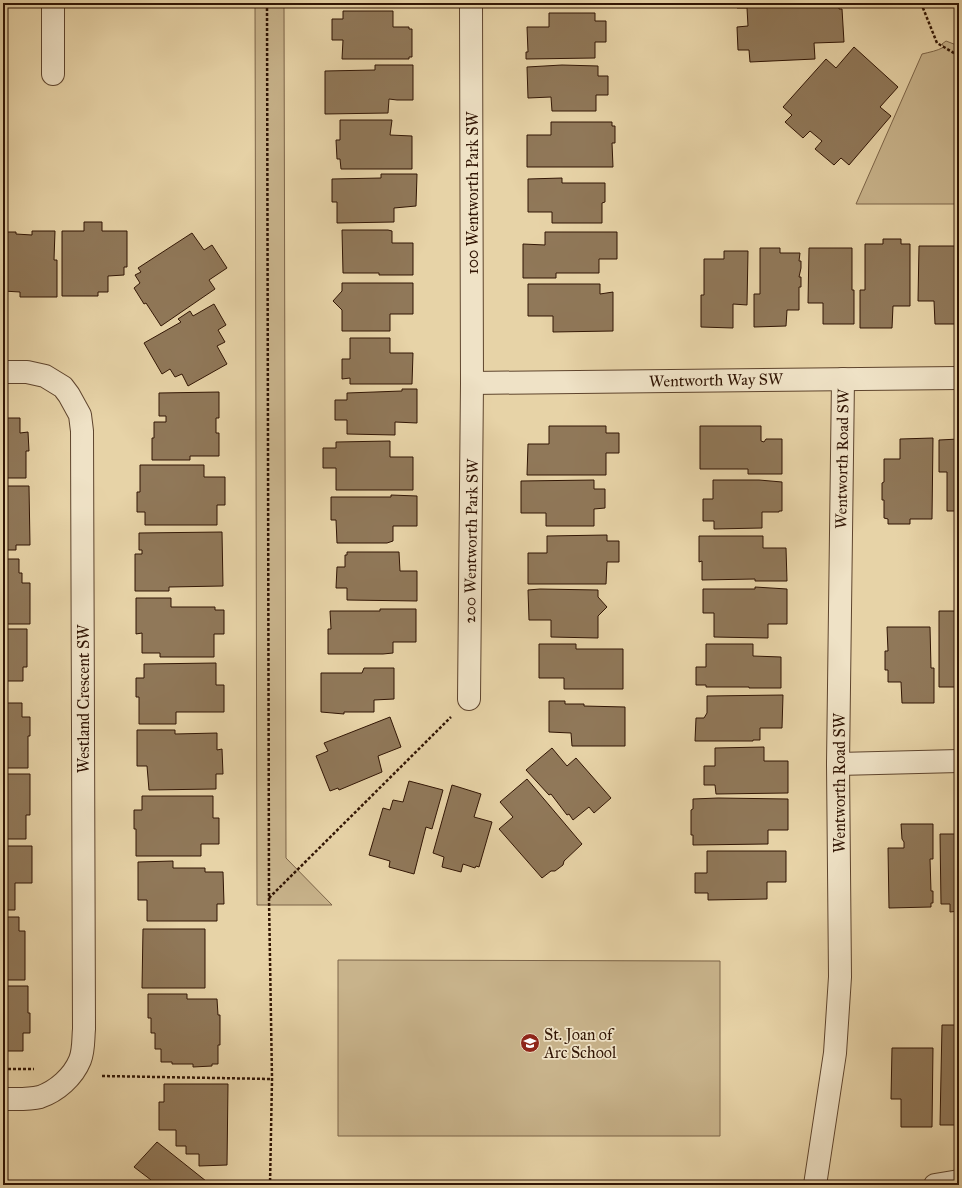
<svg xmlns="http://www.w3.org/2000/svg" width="962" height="1188" viewBox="0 0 962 1188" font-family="'IM FELL Great Primer',serif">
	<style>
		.green { fill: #c8b38b; stroke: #7c6448 }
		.building { fill: #907859; stroke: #311504 }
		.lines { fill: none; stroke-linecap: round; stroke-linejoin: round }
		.minor-casing { stroke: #5e442d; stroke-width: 24 }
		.path { stroke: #311504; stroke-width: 2.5; stroke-dasharray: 3 2; stroke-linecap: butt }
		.minor { stroke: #efe2c6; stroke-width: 22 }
		.labels { text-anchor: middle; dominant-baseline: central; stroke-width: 3.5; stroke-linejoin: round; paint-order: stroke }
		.street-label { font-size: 16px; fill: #311504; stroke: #efe2c6 }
		.poi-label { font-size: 16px; fill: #311504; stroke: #efe2c6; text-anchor: start }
	</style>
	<rect width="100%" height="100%" fill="#e7d3a7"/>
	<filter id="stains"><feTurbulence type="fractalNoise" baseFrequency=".005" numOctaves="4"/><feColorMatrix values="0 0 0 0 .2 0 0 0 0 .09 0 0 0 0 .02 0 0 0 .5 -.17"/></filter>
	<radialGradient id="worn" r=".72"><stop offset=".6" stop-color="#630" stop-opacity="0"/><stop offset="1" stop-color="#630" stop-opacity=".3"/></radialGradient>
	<!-- green -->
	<g class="green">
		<polygon points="255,3 284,3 286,858 332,905 257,905"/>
		<path d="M946,41L959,46V204H856L922,54C930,52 937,51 944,47L942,44Z"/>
		<polygon points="338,960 720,961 720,1136 338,1136"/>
	</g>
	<!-- building -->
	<g class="building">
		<rect x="333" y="3" width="59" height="1"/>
		<polygon points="737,3 839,3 839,9 842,9 844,42 814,43 815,59 750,62 749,50 738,50 737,27 748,26 747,8 737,8"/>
		<polygon points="343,11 393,11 393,27 409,27 409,29 412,29 412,57 409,57 409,59 342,59 343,40 332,40 332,19 343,19"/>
		<polygon points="549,13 595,13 595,21 606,21 606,42 595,42 595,58 526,59 526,52 528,52 527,27 549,27"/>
		<polygon points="854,47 898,87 880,107 891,116 849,165 841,158 834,165 815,149 822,141 810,131 803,138 785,122 792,115 783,107 826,59 836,68"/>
		<polygon points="375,65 413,65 413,100 397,100 389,99 388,113 325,114 325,71 375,70"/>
		<polygon points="562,65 598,66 598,76 608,76 608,95 596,95 596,111 552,111 551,97 528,98 527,67"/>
		<polygon points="340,120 392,120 390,135 412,136 412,169 341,169 340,159 337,159 336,140 340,140"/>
		<polygon points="551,122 612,122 612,126 615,126 615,143 612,143 613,167 527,167 527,135 551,135"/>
		<polygon points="381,174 417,174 416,206 394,208 394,222 337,223 337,202 332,202 332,179 381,178"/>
		<polygon points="562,178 562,183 605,183 605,202 602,203 602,223 552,223 552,212 528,212 528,179"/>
		<polygon points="84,222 102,222 102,231 127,231 127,267 124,267 124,275 108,276 108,292 98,292 98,296 62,296 62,231 84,231"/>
		<polygon points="342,230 388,230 392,231 392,243 413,243 413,275 379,275 379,273 343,273"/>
		<polygon points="32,231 55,231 54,260 57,260 57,297 20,297 20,292 3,291 3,232 16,232 16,234 32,235"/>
		<polygon points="545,232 617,232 617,259 599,259 599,273 556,273 556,278 523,278 523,244 545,245"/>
		<polygon points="192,233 204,250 212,245 227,268 209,280 215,289 161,326 146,303 144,304 134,288 140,283 135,275 141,272 138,268"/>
		<polygon points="883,239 901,239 901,244 910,244 910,306 893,306 892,328 860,328 860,290 865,290 865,244 883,244"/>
		<polygon points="919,246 959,246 959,324 935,324 934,301 918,301"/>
		<polygon points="760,248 780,248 780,253 800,253 799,261 801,261 801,268 799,277 801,277 801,287 799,287 799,310 787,310 786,326 754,327 754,294 760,294"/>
		<polygon points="809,248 852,248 852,290 854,290 854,324 823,324 823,303 808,303"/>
		<polygon points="724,251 748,251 747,305 733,304 733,328 701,327 701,295 704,295 704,259 724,259"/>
		<polygon points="342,283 413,283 413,314 390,314 390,331 342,331 342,310 333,301 342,291"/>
		<polygon points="528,284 600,284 600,294 613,292 613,331 553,332 553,316 528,316"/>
		<polygon points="214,304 226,325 218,330 225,342 217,346 227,364 188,386 182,374 175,377 170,369 162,374 144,343 181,322 178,319 190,311 193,316"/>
		<polygon points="350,338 390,338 390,353 413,353 412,384 350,384 350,378 342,379 342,359 350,359"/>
		<polygon points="402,389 417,389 417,423 395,422 395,435 347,434 347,420 335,420 335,400 347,400 347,393 402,391"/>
		<polygon points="219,392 219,418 216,418 216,433 219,433 219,456 190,456 190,460 152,460 152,438 154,438 154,422 166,422 166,416 159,416 159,393"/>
		<polygon points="3,418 20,418 20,433 28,432 29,451 26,451 26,478 3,478"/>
		<polygon points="549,426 606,426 606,433 619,433 619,453 606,453 606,475 527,475 528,444 549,444"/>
		<polygon points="700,426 761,426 761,441 764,442 766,439 782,439 782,474 748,474 748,469 700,469"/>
		<polygon points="933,438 932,519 910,519 910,524 888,524 888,519 884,518 884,500 882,500 882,483 884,482 884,459 900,459 900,439"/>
		<polygon points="959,439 959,511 947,511 947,472 939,472 939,440"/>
		<polygon points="390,441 390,457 413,457 413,490 336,490 336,468 323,468 323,448 336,448 336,442"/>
		<polygon points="140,465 204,465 204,477 225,477 225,505 217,505 217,525 145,525 145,512 137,512 137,492 140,492"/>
		<polygon points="594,480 594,489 605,489 605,508 594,509 594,526 546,526 546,513 521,513 521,481"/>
		<polygon points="713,480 759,480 782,482 782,511 779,511 779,512 762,512 762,528 714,529 714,521 703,521 703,499 713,499"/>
		<polygon points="3,486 29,486 30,545 16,545 16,550 3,550"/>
		<polygon points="391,495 417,496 417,526 393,526 393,541 387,543 337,543 336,520 331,520 331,497 391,497"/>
		<polygon points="222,532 223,586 169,587 169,591 135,591 135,554 142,554 142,550 139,550 139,533"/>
		<polygon points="607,535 607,541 619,541 619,562 607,562 606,584 528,584 528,553 547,553 547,536"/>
		<polygon points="699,536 763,536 763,548 786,548 787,581 755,581 755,579 702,580 702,561 699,562"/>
		<polygon points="347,552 399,552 400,571 417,571 417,601 347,600 347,588 336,588 337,567 345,567 345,555 347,555"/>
		<polygon points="3,559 19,559 19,573 22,573 22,583 30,583 30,624 3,624"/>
		<polygon points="755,587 787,589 787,624 768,624 768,638 714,637 714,613 703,613 703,589 755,589"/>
		<polygon points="540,589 598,590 598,597 607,607 598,616 598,638 551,637 551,620 529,620 528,590"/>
		<polygon points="136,598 171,598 171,607 215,607 215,610 224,610 224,634 214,634 214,657 160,657 160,653 142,653 142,633 136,634"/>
		<polygon points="957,607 959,607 959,687 939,687 939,611 957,611"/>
		<polygon points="380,609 416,609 416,642 393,642 393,653 383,654 328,654 328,629 331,629 330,611 380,611"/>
		<polygon points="887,627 930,627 931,668 934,668 934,703 902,703 901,682 888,682 888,670 885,670 885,651 888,651"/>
		<polygon points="3,629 27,629 27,667 23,667 23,681 4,681 4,695 3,695"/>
		<polygon points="539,644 576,644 576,649 623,649 623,689 564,689 564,678 539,678"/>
		<polygon points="706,644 753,644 753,656 781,657 781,688 749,688 749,687 706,687 706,685 696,685 696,667 706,667"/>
		<polygon points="216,663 216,685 224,685 224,712 176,712 176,724 139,724 139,697 136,697 136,678 144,678 144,664"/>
		<polygon points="364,668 394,668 394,699 374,700 374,712 344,712 344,714 321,712 321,673 362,673"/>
		<polygon points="783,695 782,728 760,728 760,740 753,740 753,741 695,741 696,718 704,718 707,713 707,696"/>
		<polygon points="549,701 565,701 565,704 584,704 584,706 625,707 625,746 572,746 571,733 549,732"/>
		<polygon points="3,703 22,703 22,717 30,717 30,736 28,736 28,768 3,768"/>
		<polygon points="390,717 401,747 378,756 382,772 339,790 338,788 330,791 316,756 328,751 324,743"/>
		<polygon points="137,730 175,730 175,734 217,733 217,750 222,749 223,774 216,774 216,789 149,790 147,766 137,766"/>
		<polygon points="764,747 764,761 788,761 788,793 716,794 715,785 704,785 704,766 715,766 715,748"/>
		<polygon points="552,748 567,766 576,758 611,798 594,813 589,807 573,820 569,814 567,815 551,794 549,795 526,770"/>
		<polygon points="3,774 30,774 30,815 26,815 26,839 3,839"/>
		<polygon points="527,779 582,844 564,861 563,865 555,871 551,871 542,878 499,829 513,817 500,802"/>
		<polygon points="409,781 443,790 432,829 426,827 414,874 389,867 390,861 369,855 383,808 390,810 393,800 403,802"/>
		<polygon points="452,785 481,794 474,817 492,822 479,867 476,866 475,868 463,864 461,872 442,867 444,857 433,853"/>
		<polygon points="142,796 213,796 213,818 219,818 219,844 201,844 201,856 136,856 136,829 134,829 134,810 142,810"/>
		<polygon points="718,798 788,799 788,830 768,830 768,844 693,845 693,835 691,835 691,810 693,809 693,799"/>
		<polygon points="901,824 933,824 933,859 930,859 931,891 933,891 933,903 931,903 931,907 889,908 888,848 904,848 904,842 902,839"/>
		<polygon points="940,834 959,834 959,911 950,912 950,904 941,904"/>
		<polygon points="3,846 32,846 32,883 15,883 15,910 3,910"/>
		<polygon points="707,851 786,851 786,882 767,882 767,899 708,900 708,893 695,893 695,873 707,873"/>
		<polygon points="173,861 173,868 205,868 205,872 223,872 224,904 217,904 217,921 147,921 147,900 138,900 138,862"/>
		<polygon points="3,917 19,917 19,931 25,931 25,980 3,980"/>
		<polygon points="143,929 205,929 205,988 142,988"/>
		<polygon points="3,986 28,986 28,1013 30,1013 30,1033 23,1033 23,1051 3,1051"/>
		<polygon points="148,994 187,994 187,999 217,999 218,1015 220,1015 220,1045 218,1045 218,1064 212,1064 212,1066 193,1067 193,1064 172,1064 172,1062 161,1062 161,1049 155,1049 155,1033 151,1033 151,1018 148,1018"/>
		<polygon points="942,1025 959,1025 959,1125 940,1125"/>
		<polygon points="892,1048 933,1048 932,1127 901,1127 901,1099 891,1099"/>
		<polygon points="164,1084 228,1084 227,1165 199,1166 199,1154 186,1154 186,1146 176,1146 176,1130 159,1130 159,1102 164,1102"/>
		<polygon points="157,1142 211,1185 147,1185 151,1180 134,1167"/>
	</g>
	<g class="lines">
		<defs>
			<g id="minor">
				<polyline points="53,74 53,3"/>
				<path d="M3,372H27L45,376L63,387L69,395L80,415L82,431L84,1029C83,1039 84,1050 80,1060C73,1077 57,1091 40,1097C28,1100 15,1099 3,1099"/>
				<polyline points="472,383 959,378"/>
				<polyline points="469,699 472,383 471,3"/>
				<polyline points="838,764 959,761"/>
				<polyline points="815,1185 835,1053 840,977 838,764 843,379"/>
				<polyline points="935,1185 959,1181"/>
			</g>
		</defs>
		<!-- minor casing -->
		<use href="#minor" class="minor-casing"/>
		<!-- path -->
		<g class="path">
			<polyline points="267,3 269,899 272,1079 270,1185"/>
			<polyline points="921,3 937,43 959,56"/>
			<polyline points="269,898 451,717"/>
			<polyline points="3,1069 34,1069"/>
			<polyline points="102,1076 272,1079"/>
		</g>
		<!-- minor -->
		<use href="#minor" class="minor"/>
	</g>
	<!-- icons -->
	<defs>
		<symbol id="school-disc" viewBox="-11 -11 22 22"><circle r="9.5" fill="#8f2418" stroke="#efe2c6"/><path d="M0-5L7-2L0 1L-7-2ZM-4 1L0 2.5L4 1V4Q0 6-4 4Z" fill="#fff"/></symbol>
	</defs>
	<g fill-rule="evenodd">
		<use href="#school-disc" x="519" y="1032" width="22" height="22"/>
	</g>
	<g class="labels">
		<!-- street labels -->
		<g class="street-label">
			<text transform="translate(472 193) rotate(-90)">100 Wentworth Park SW</text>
			<text transform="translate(716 380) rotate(-1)">Wentworth Way SW</text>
			<text transform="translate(842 459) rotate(-89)">Wentworth Road SW</text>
			<text transform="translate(471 541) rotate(-89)">200 Wentworth Park SW</text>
			<text transform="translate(83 699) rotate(-90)">Westland Crescent SW</text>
			<text transform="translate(839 783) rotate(-90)">Wentworth Road SW</text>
		</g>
		<!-- poi labels -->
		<g class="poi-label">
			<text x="544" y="1034">St. Joan of<tspan x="544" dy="18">Arc School</tspan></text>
		</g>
	</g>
	<!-- margin -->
	<rect width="962" height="1188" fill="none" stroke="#e7d3a7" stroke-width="16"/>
	<rect x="4" y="4" width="954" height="1180" fill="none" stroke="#311504" stroke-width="2"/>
	<rect x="8" y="8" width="946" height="1172" fill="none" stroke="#311504"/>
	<rect width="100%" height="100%" filter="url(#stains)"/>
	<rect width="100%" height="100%" fill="url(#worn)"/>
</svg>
